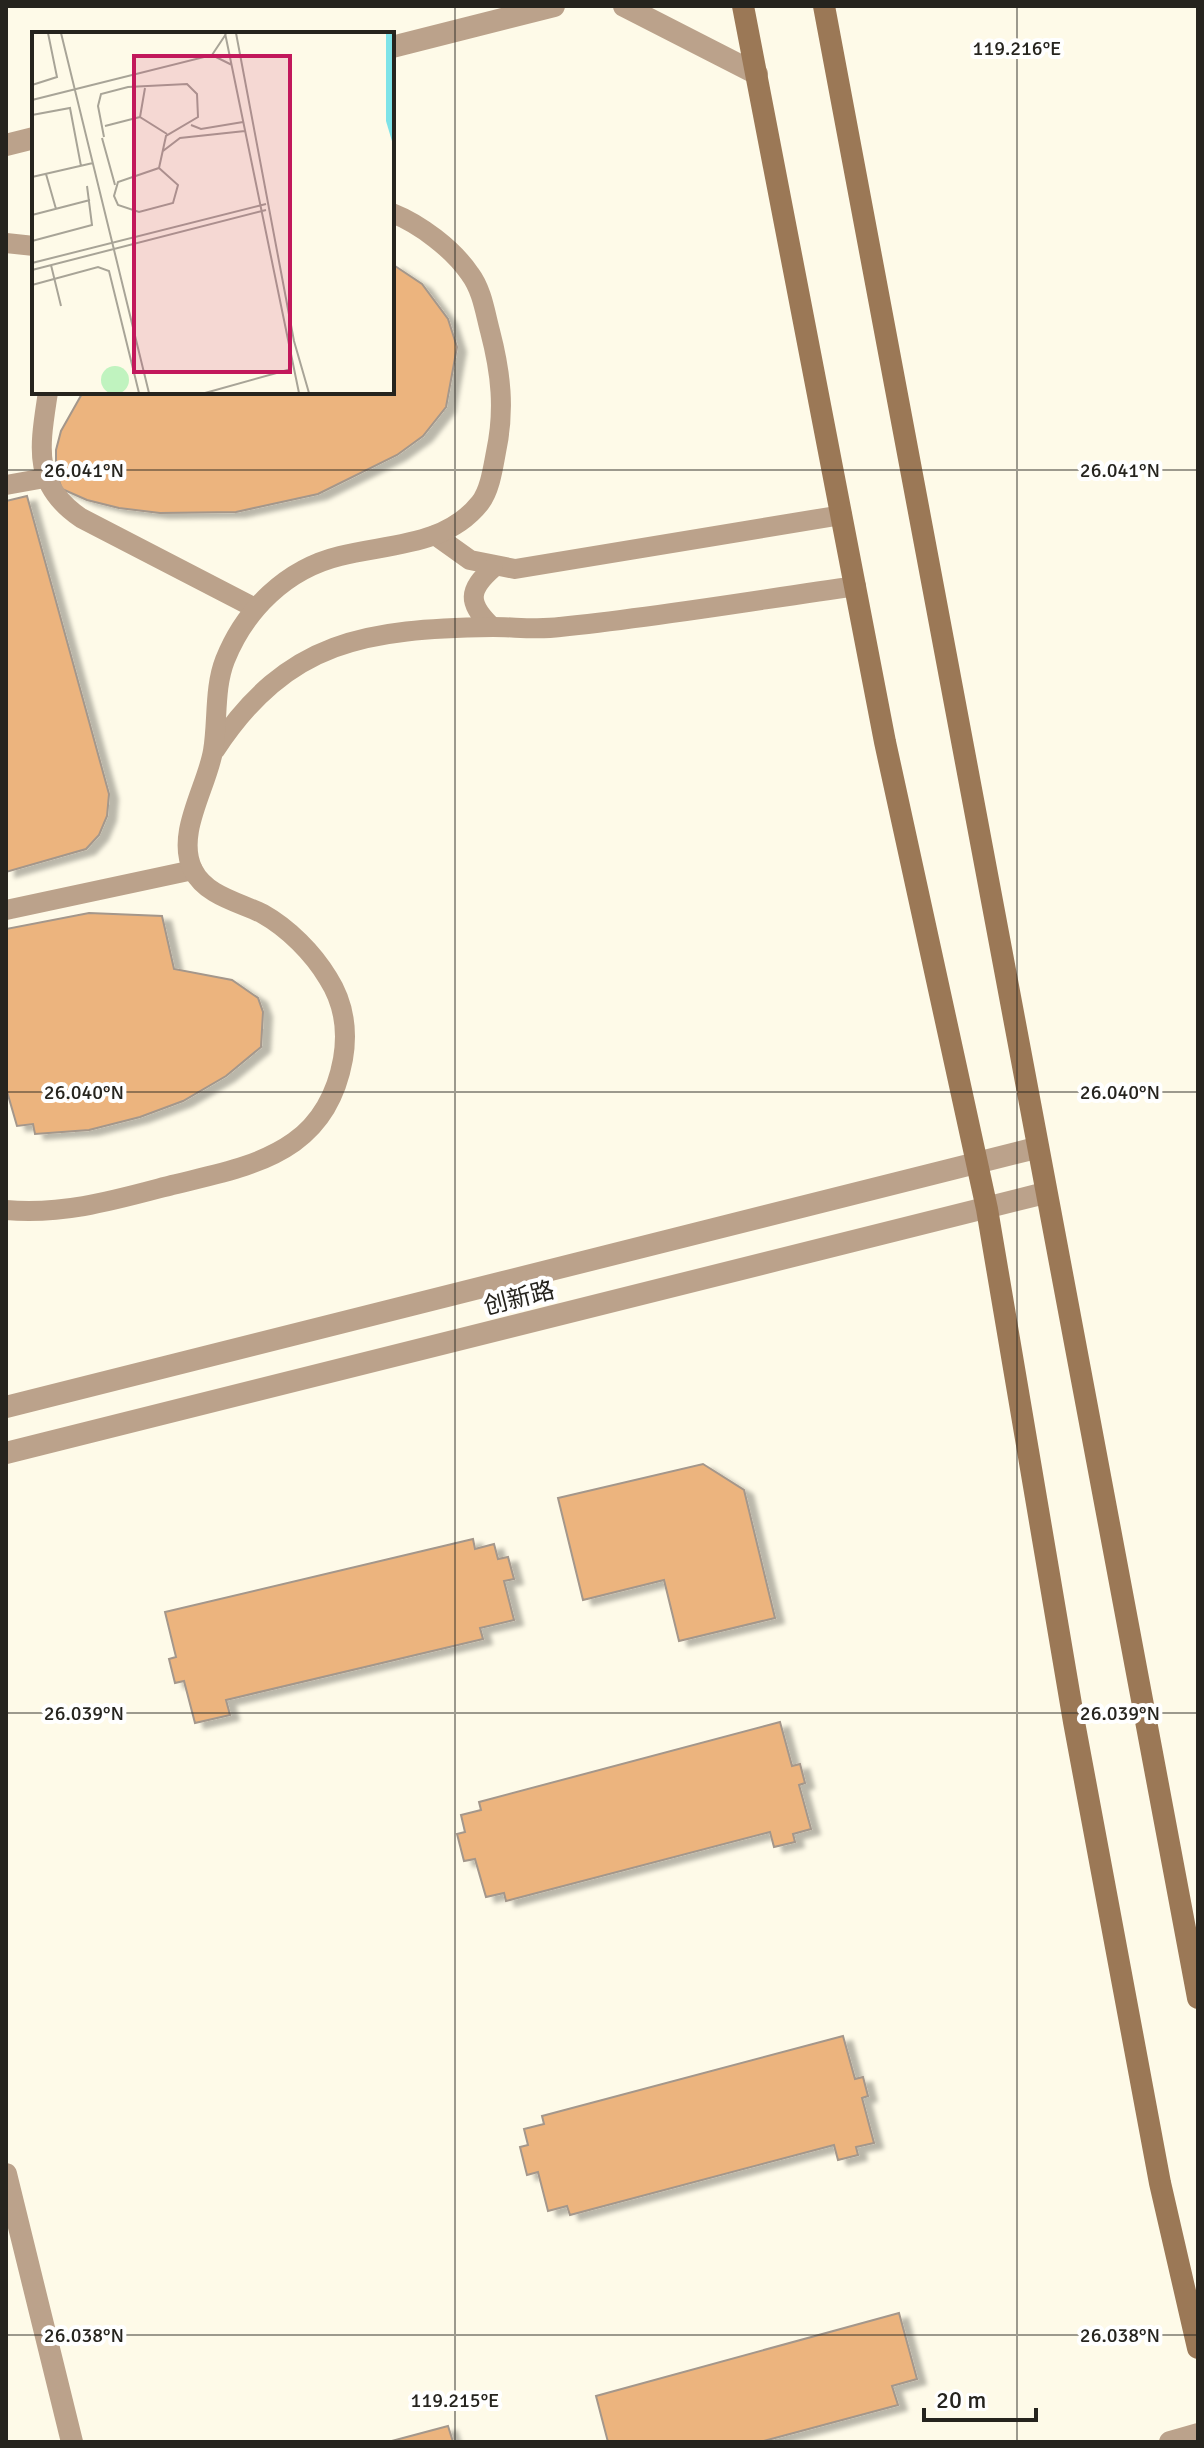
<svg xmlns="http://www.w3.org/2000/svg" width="1204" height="2448" viewBox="0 0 1204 2448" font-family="Signika,'Noto Sans SC',sans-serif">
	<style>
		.building { fill: #ecb47e; stroke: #a4978b; stroke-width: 2; filter: url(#shadow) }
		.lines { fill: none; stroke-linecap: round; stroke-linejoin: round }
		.service { stroke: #bba28b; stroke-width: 20 }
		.tertiary { stroke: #bba28b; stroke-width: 22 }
		.secondary { stroke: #9b7856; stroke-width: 22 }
		.ticks { fill: none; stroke: #26241e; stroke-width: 2; stroke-opacity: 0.45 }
		.labels { text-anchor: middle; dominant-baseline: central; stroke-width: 8; stroke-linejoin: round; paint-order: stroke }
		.street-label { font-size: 24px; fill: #26241e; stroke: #fff }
		.inset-road { fill: none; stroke: #a8a497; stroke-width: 2 }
		.view { fill: #c2185b; fill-opacity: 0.15; stroke: #c2185b; stroke-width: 4 }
		.inset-edge { fill: none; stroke: #26241e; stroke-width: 4 }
		.ticks-label { font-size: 20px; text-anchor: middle; fill: #26241e; stroke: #fff; stroke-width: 8; stroke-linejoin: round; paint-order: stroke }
	</style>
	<defs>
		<filter id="shadow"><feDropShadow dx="9" dy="5" stdDeviation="2" flood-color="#0004"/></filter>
	</defs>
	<rect width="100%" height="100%" fill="#fefae8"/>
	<!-- building -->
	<g class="building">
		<polygon points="392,264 422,284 448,319 457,347 446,407 423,436 397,455 318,494 236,512 160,513 119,508 87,500 62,489 56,472 56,450 61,431 83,392 392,392"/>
		<polygon points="27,496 109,794 107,816 99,835 86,849 6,872 6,501"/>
		<polygon points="89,913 162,916 174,969 232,980 258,998 263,1012 261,1047 226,1076 183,1101 140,1117 89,1130 35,1134 33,1124 17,1126 6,1088 6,929"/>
		<polygon points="703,1464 744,1490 775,1618 679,1641 664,1580 583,1600 558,1498"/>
		<polygon points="473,1539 475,1549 494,1544 498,1559 508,1557 514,1579 504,1581 514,1620 480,1628 483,1639 226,1700 230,1715 195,1723 184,1681 175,1683 169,1659 176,1657 165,1612"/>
		<polygon points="780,1722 792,1766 800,1764 805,1783 799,1785 811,1829 793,1834 795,1842 774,1847 770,1832 506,1901 504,1893 486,1897 475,1859 464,1861 457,1834 465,1832 461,1815 481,1810 479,1802"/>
		<polygon points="843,2036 855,2079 863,2077 868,2096 862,2098 874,2143 856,2147 858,2155 838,2160 834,2145 570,2215 567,2206 548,2211 538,2172 527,2175 520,2147 528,2145 524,2129 544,2124 542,2116"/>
		<polygon points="899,2313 917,2379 892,2386 898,2405 760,2442 608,2442 596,2396"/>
		<polygon points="448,2426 453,2442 388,2442"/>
	</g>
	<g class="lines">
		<!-- service -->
		<g class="service">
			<polyline points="6,243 34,246"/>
			<path d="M48,392C40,446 31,484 81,518L255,608"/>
			<polyline points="6,485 45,478"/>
			<polyline points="435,535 470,560 515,569 842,515"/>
			<path d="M492,627C467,603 468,590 493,568"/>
			<path d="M215,750C288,639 367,629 493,627C515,627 538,630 560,627C659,617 757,600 856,586"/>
			<polyline points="6,910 193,870"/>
			<path d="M6,1210C65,1215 115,1200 172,1185C212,1175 259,1167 294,1142C322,1122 337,1092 343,1059C348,1030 344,1003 328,978C313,953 288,928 263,914C239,902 206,896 193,870C175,834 207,787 213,751C218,721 214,688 225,660C245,610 286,569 340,556C388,544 446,546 480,503C490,490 493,468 496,452C505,410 501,373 490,331C485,312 482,290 470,274C453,249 420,224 392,213"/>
		</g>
		<!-- tertiary -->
		<g class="tertiary">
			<polyline points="624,6 757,74"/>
			<polyline points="392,47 554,6"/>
			<polyline points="6,145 34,138"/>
			<polyline points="6,1407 1036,1148"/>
			<polyline points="6,1453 1045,1193"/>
			<polyline points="6,2174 72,2442"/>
			<polyline points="1170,2442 1198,2434"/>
		</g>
		<!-- secondary -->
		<g class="secondary">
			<polyline points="743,6 885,742 987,1209 1074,1722 1160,2183 1198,2348"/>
			<polyline points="824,6 1198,1998"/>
		</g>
	</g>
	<!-- ticks -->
	<path class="ticks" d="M455,6V2442M1017,6V2442M6,470H1198M6,1092H1198M6,1713H1198M6,2335H1198"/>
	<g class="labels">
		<!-- street labels -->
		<g class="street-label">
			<text transform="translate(519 1298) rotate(-14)">创新路</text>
		</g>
	</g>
	<!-- overview -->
	<g transform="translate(32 32)">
		<rect width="362" height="362" fill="#fefae8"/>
		<path d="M69 348a14 14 0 1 1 28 0a14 14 0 1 1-28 0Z" fill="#c0f3bf"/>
		<path d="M354,1H362V116L354,89Z" fill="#7ee3e8"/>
		<path class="inset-road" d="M29,1L117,361M193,1L267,361M204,1L262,309L277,361M180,23L194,2M0,53L25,45L16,1M113,56L108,85L135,102M0,68L180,23L200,33M0,83L38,76L49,134M159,93L169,97L211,90M73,94L108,85M72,105L66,74L69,62L96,55L155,52L165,62L166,85L134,104L127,136M70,106L83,153M131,119L148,106L213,99M127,136L146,153L141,171L107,180L86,173L82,164L86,150ZM14,142L24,177M0,145L61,131M0,183L58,168M0,209L60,193L55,154M0,231L234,172M19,233L29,274M0,238L234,178M0,253L66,235L77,239L107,361M173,361L259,337"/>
		<path class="view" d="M102,24H258V340H102Z"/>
		<rect width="362" height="362" class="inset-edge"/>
	</g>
	<g class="ticks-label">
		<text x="1017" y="55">119.216°E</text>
		<text x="84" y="477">26.041°N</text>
		<text x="1120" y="477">26.041°N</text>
		<text x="84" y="1099">26.040°N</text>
		<text x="1120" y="1099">26.040°N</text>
		<text x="84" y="1720">26.039°N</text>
		<text x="1120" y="1720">26.039°N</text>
		<text x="84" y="2342">26.038°N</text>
		<text x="1120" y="2342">26.038°N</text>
		<text x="455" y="2407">119.215°E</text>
	</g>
	<!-- border -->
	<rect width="1204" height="2448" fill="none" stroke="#26241e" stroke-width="16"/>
	<!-- scale -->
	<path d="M924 2408v12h112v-12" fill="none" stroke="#26241e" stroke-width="4"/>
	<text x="936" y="2408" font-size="24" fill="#26241e" stroke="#ffffff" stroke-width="6" paint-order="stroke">20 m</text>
</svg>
